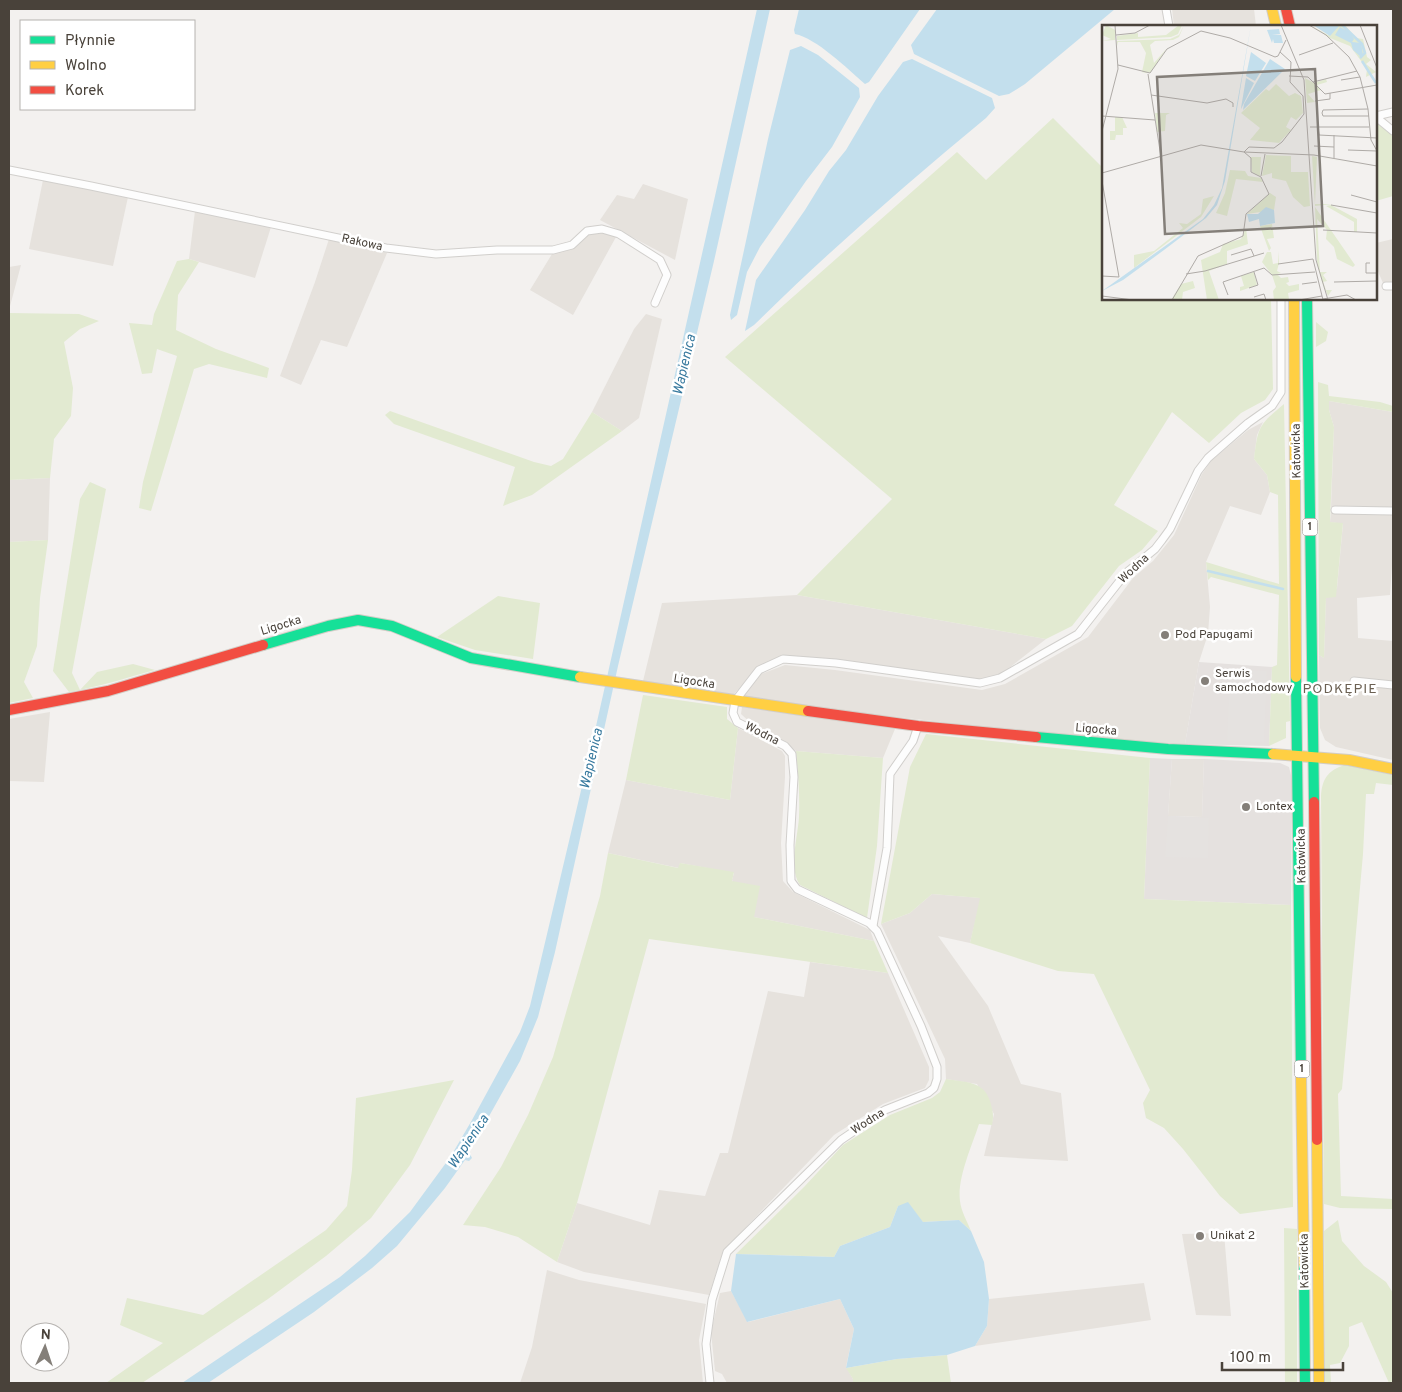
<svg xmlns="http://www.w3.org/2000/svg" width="1402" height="1392" viewBox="0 0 1402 1392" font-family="Overpass,sans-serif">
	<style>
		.residential { fill: #e6e2dd }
		.industrial { fill: #e5e1df }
		.green { fill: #e2ead1 }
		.parking { fill: #e5e2e0 }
		.water { fill: #c3dfed }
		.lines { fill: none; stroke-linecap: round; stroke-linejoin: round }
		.stream { stroke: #c3dfed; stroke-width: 2.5 }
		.street-casing { stroke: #d1cfcc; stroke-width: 9 }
		.fast-casing { stroke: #d2cdc6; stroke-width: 12 }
		.slow-casing { stroke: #d2cdc6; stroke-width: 12 }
		.jam-casing { stroke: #d2cdc6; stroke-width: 12 }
		.street { stroke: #fdfdfd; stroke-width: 7 }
		.fast { stroke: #16e098; stroke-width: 10 }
		.slow { stroke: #ffcf43; stroke-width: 10 }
		.jam { stroke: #f24e42; stroke-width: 10 }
		.poi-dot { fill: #847f79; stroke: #fff; stroke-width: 2 }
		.labels { text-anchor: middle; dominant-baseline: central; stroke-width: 5; stroke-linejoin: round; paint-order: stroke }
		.shield { fill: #fff; stroke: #807b75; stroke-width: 1 }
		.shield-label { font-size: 11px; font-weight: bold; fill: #49423a }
		.street-label { font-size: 12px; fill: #49423a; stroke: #fff }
		.poi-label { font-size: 12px; fill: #49423a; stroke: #fff; text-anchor: start }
		.water-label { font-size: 14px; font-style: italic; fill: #37799e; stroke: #fff }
		.neighbourhood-label { font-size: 14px; letter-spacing: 1px; fill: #6b6052; stroke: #fff }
		.inset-river { fill: none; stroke: #c3dfed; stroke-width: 2.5 }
		.inset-road { fill: none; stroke: #afaba7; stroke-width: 1 }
		.view { fill: #847f79; fill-opacity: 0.15; stroke: #847f79; stroke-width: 2.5 }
		.inset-edge { fill: none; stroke: #49423a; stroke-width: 2.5 }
	</style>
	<rect width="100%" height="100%" fill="#f3f1ef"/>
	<!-- residential -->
	<g class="residential">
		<polygon points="1172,9 1254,9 1256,26 1174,26"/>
		<polygon points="43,180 128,197 113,266 29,249"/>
		<polygon points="643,184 688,199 675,260 600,220 617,195 634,199"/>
		<polygon points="195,211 271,227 255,278 189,259"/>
		<polygon points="603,233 616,237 573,315 530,290 552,254 575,248 589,234"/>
		<polygon points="329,239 387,253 347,347 321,340 301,385 280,376 315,282"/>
		<polygon points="1393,239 1393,282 1383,283 1376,267 1376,243"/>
		<polygon points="21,265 9,310 9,267"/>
		<polygon points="646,314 662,319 639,418 622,431 592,412 634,329"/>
		<polygon points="1329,401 1393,412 1393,508 1331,507 1334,427 1329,410"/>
		<polygon points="1263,422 1257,435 1254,459 1267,475 1270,492 1261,515 1230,506 1206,562 1210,607 1208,634 1199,662 1185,744 1074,737 740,699 761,674 785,665 835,670 982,690 1005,684 1088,637 1133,578 1153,561 1174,535 1202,474 1211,461 1248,430"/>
		<polygon points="50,478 48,540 9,542 9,480"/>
		<polygon points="1331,512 1393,514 1393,551 1390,595 1357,598 1358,638 1393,641 1393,682 1354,678 1353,685 1393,688 1393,760 1336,747 1325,740 1320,728 1319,655 1324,658 1326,598 1337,588 1343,524 1330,522"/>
		<polygon points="797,595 1046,639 999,676 980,681 837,660 782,656 757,669 734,694 643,681 662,603"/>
		<polygon points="742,707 895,729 883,758 796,751 786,743 753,725 741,714"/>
		<polygon points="50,712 44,782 9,781 9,719"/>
		<polygon points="738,728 782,751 785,756 785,777 781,843 783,881 793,892 870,930 874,941 754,917 732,880 734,873 680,863 679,868 608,853 626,780 730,800"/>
		<polygon points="1172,759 1204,759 1202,817 1168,816"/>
		<polygon points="932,894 981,898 970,943 938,936 988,1006 1021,1084 1061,1093 1068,1161 984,1156 994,1114 977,1084 946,1079 945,1059 881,924 910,913"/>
		<polygon points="810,962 888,973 929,1067 929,1080 925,1088 883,1104 834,1135 723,1251 709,1295 584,1272 557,1262 577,1203 650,1225 659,1190 705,1196 720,1153 728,1153 768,991 804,997"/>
		<polygon points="1224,1233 1231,1316 1196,1315 1182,1234"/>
		<polygon points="547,1270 579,1280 706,1304 699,1340 703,1383 520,1383 532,1347"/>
		<polygon points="1144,1283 1151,1320 975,1346 987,1326 989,1299"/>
		<polygon points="731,1291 748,1322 840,1299 854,1329 846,1367 853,1379 853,1383 727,1383 722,1374 715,1371 711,1332 720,1293"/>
	</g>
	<!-- industrial -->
	<g class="industrial">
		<polygon points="1199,662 1272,667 1269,746 1185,744"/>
		<polygon points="1150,758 1172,759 1168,816 1202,817 1204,759 1280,763 1289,767 1292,779 1291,905 1144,899"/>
	</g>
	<!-- green -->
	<g class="green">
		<polygon points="1053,118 1103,168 1103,299 1271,299 1273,389 1265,400 1241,413 1209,443 1172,412 1114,505 1158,531 1142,550 1119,566 1072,626 1046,639 797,595 892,499 725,357 957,152 986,180"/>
		<polygon points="1376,121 1393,134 1393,196 1376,201"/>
		<polygon points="189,259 199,262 178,295 176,330 216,349 269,368 267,378 209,364 194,369 151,511 139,508 143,482 177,356 157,349 152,373 142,374 129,323 152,325 154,314 177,261"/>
		<polygon points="9,313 79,314 99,321 80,329 64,342 73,388 71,416 54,439 50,478 9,480"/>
		<polygon points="1316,322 1328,332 1326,341 1316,347"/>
		<polygon points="1318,382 1328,385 1329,396 1380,402 1393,406 1393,412 1329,401 1329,410 1334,427 1330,522 1343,523 1336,597 1326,598 1324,658 1319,655"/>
		<path d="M1284,404L1290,721L1286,722V738L1269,746L1272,667L1277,665L1279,595L1211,577L1208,580L1206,562L1279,584L1278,495L1270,492L1267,475L1254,459C1258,426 1259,425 1284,404Z"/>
		<polygon points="390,411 534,462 551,466 563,459 592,412 622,431 532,495 503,506 515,467 394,424 385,415"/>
		<path d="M90,482L106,489L72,673L80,690L97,672L133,664L155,670C126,678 98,687 69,692L53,671L80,499Z"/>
		<polygon points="48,540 40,598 37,646 24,682 33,698 9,703 9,542"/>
		<polygon points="498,596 540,603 533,659 475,650 437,637"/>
		<polygon points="643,695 727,707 727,719 738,728 730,800 626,780"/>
		<polygon points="926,734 1150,758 1144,899 1291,905 1293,1207 1240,1214 1220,1196 1183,1149 1164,1128 1146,1118 1143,1103 1150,1090 1094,974 1058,971 970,943 980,898 932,894 910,913 881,924 910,767"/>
		<path d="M796,751L883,758L877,846L867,918L800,885C788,868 798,836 799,817C800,795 798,773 796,751Z"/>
		<path d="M1345,765L1393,775V785L1376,783L1374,794H1366L1363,854L1342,1089L1338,1094L1341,1196L1393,1199V1209L1340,1208L1324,1204L1321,796C1322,779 1328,770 1345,765Z"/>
		<polygon points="608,853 678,868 680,863 734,872 732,881 760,886 754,917 874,941 888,973 649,939 577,1203 557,1262 518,1237 485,1227 463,1225 501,1167 528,1115 553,1057 600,896"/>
		<path d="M946,1079C965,1082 984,1081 990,1101C993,1111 994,1116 992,1125L979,1124C972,1146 957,1178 960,1201C961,1211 967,1221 971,1231L959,1220L923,1222L898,1206L890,1227L840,1246L834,1257L736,1254L804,1187L843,1145L890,1115L932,1098L940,1092Z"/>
		<polygon points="454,1080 410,1165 371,1218 326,1256 268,1299 142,1383 106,1383 163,1343 120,1325 127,1298 203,1315 326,1230 347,1206 352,1170 356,1098"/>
		<polygon points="1338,1220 1342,1241 1364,1266 1386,1282 1393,1293 1393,1383 1389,1383 1362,1322 1349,1327 1349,1346 1340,1363 1330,1365 1331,1383 1325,1383 1324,1231"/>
		<polygon points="1284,1228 1297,1229 1297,1383 1285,1383"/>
		<polygon points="947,1355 951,1383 853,1383 853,1379 846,1368 897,1359"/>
	</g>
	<!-- parking -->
	<g class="parking">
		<polygon points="1230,670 1267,671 1264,742 1227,741"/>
		<polygon points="1168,816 1209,818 1208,858 1165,857"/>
	</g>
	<!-- water -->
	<g class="water">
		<polygon points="757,9 770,9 714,261 618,666 555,952 538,1017 520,1061 469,1152 472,1158 469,1161 465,1160 445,1188 397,1246 372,1268 314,1312 208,1383 182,1383 340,1277 365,1256 410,1212 451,1156 472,1120 520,1032 530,1006 592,744"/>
		<path d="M799,9H920L869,82L865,84C848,69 816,38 795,34L794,30Z"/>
		<polygon points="937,9 1115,9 1025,84 1009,94 999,96 914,54 911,45"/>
		<polygon points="801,46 818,55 859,88 860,97 832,147 806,181 760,247 747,272 737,315 731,320 730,315 768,139 790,50"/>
		<path d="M912,59L992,98L995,108L986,118C906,184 828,252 754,325L745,331L756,280L805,210L829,171L846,150L878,96L903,62Z"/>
		<polygon points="908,1202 923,1222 959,1220 971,1231 984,1262 989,1299 987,1326 975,1346 947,1355 897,1359 846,1368 854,1329 840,1299 747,1322 731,1291 736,1254 834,1257 840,1246 890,1227 898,1206"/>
	</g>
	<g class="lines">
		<!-- stream -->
		<polyline class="stream" points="1208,571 1283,589"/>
		<defs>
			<g id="street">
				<polyline points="1166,9 1169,26"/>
				<polyline points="1376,116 1393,112"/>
				<polyline points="1376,117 1393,131"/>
				<polyline points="9,170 91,186 386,248 436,254 497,250 553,250 572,245 587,231 602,229 619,234 660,260 667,275 655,303"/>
				<polyline points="1386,286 1393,286"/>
				<polyline points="1335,510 1393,511"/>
				<polyline points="1354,681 1393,685"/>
				<polyline points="873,926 887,848 890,774 913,741 918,726"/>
				<polyline points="710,1383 706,1344 712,1300 727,1252 841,1140 885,1110 928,1093 934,1088 937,1079 937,1067 921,1026 877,931 869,923 797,889 791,881 790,845 794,777 792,754 785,746 737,722 733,713 735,701 759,670 783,659 836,663 980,683 1000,678 1078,634 1126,573 1155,549 1162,540 1170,529 1198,471 1208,458 1248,423 1272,406 1281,392 1281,299"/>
			</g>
			<g id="fast">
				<polyline points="1307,299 1314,802"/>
				<polyline points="263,645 328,626 358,620 392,626 471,658 580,677"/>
				<polyline points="1296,677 1301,1075"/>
				<polyline points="1036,737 1168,749 1273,754"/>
				<polyline points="1304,1264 1305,1383"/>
			</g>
			<g id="slow">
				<polyline points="1272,9 1276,26"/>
				<polyline points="1294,299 1296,677"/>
				<polyline points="580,677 808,711"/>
				<polyline points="1273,754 1349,760 1393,769"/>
				<polyline points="1301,1075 1304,1264"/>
				<polyline points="1317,1140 1319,1383"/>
			</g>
			<g id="jam">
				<polyline points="1286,9 1290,26"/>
				<polyline points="9,710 108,691 263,645"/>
				<polyline points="808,711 918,726 1036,737"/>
				<polyline points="1314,802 1317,1140"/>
			</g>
		</defs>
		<!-- street casing -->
		<use href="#street" class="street-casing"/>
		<!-- fast casing -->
		<use href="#fast" class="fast-casing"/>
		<!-- slow casing -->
		<use href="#slow" class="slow-casing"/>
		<!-- jam casing -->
		<use href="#jam" class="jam-casing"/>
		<!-- street -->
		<use href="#street" class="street"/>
		<!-- fast -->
		<use href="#fast" class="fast"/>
		<!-- slow -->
		<use href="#slow" class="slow"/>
		<!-- jam -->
		<use href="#jam" class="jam"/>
	</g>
	<!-- markers -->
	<g class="poi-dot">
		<circle cx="1165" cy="635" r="5"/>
		<circle cx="1205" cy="681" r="5"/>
		<circle cx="1246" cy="807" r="5"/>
		<circle cx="1200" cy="1236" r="5"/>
	</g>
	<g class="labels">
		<!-- shield labels -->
		<g class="shield">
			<rect x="1302.5" y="518.5" width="15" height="17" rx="4"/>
			<rect x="1294.5" y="1060.5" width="15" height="17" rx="4"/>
		</g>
		<g class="shield-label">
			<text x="1310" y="527">1</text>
			<text x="1302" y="1069">1</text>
		</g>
		<!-- street labels -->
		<g class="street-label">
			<text transform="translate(362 243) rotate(12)">Rakowa</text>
			<text transform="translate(1297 451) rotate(-91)">Katowicka</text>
			<text transform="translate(1134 569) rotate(-43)">Wodna</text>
			<text transform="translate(281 626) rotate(-17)">Ligocka</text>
			<text transform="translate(694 682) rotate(9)">Ligocka</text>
			<text transform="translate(1096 730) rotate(5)">Ligocka</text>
			<text transform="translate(762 734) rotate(27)">Wodna</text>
			<text transform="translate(1302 856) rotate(-91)">Katowicka</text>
			<text transform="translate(868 1122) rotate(-33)">Wodna</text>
			<text transform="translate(1305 1261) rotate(-91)">Katowicka</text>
		</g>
		<!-- poi labels -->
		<g class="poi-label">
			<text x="1175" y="635">Pod Papugami</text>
			<text x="1215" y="674">Serwis<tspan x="1215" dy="14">samochodowy</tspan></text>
			<text x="1256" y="807">Lontex</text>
			<text x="1210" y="1236">Unikat 2</text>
		</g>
		<!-- water labels -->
		<g class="water-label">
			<text transform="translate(685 365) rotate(-77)">Wapienica</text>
			<text transform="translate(592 759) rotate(-77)">Wapienica</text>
			<text transform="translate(469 1142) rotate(-56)">Wapienica</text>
		</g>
		<!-- neighbourhood labels -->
		<g class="neighbourhood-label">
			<text x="1340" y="689">PODKĘPIE</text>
		</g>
	</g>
	<!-- overview -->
	<g transform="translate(1102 25)">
		<rect width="275" height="275" fill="#f3f1ef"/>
		<path d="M4,0L13,5V15L0,16L9,14L0,10ZM77,0H80L76,9L69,12L15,15V11L36,8V12L64,10ZM82,0L77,12L71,15L53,16L48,20L52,38L65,23L49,47L44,48L40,47L44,28L38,17H16L15,21V16L68,14L77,10ZM208,0L226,10L237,0H243L254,13L261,14L265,32L269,35L264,39L274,47L264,52L265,44L248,21L228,13ZM203,53L212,58L224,54L225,57L215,60L219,65L206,69L213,77L205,78ZM174,59L187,71L193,68L199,71L201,88L194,95L189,92L184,102L189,105L177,118L148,115L158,103L139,88L164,64L167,66ZM53,88H68L64,90L63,106L55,107ZM13,92H20L25,103H21V110H14L13,115H8V106H13ZM164,130L189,131V147H206L208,181L202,182L191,172L184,156L170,153V148L160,151ZM210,131L275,142L215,132L213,179H231L213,181ZM149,132H159L158,151L150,147ZM128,145L143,146L146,151L159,153L161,157L134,154L125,191L114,188L123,168ZM168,168L174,172L172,185L145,189ZM112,171L99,192L32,243V230L52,226L81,203L77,198L85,199L99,189L101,174ZM229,180L255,194V207H252V197L224,181ZM213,182L253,240L251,242L235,234L232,222L224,214L225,205L215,194L218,247H225L221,250L225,256L221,257L224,265H230L226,271L220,257L215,237ZM170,199L172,213L165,214L169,223L167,226L158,201ZM144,203L146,219L125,226V239L107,246L117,275H105L99,235L118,227L121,219L139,214ZM176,226L177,238L175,246L179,248L175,249L179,253L186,252L187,257L184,258L187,261L197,259V265L186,268L187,274L172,275L171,266L174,262L170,250L160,237L165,227H169L171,239L176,238ZM152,247L155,260L138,266V262L142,261L139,251ZM91,256L93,263L81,267L80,275H69L79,259Z" fill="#e2ead1"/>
		<path d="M149,0L123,156L115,180L104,193L62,225L21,255L0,266L101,194L112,180L120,163ZM211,0H237V1L228,11ZM238,2L247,7L252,14L250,17L259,18L261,30L259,32L251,25L249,18L233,10ZM177,4L178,9H170L179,10L181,18H172L171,14L170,18L165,5ZM149,27L164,38L153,56L144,51ZM168,34L183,44L141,85L142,79ZM144,53L152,58L139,84V83ZM164,182L172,185L173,198L158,201L157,194L147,197L145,189H156Z" fill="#c3dfed"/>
		<path class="inset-river" d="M240,0L260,19L263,28L258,33M260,36L274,58"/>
		<path class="inset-road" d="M179,0L202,55L214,235L226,275M207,0L224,10L247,32L258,52L266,84L269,115L275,126L246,125M258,0L275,43M14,10L33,8L48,0M197,30L231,18M16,40L48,48L65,24L99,6L128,13L173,32L176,31L184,15M46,49L59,132M187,51L206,52L223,69L275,60M239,55L258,52M211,57L255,46M49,70L105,78L124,74L131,78V82M213,76L228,74V68M220,88L221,91H267M220,88L221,85L266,84M0,91L53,95M208,102H267M216,102L217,110L275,113M0,106L16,44L13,0M232,110V133M212,121L232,122M0,148L99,120L142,127L212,130L275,141M159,151L163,129M0,156L17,252L0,251M249,170L275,177M229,180L275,188M221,205L275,208M129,230L149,224L152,231M268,238H264V248H275M176,239L211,234L221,275M84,249L103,246L162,228M232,257L275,256M200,259L215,257M147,263L156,260L152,247M126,270L121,257L162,243L170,250L213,247M0,271L31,275M152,272L162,269L164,275M221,274L245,270L254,275M70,275L96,231L141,211L144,189L167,169L159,152L149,147V133L142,127L147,122L172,123L180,117L202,89L201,71L188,57L189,37L178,27M197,275L220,271"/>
		<path class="view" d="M213,44L221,201L63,209L55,52Z"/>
		<rect width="275" height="275" class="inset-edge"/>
	</g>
	<!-- border -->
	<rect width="1402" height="1392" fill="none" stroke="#49423a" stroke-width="20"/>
	<!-- legend -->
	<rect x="20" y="20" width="175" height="90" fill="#ffffff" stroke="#b6b3b0"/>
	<rect x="30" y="36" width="25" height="8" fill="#16e098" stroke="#b6b3b0"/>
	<text x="65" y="45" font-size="15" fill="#49423a">Płynnie</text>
	<rect x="30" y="61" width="25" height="8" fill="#ffcf43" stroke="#b6b3b0"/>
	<text x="65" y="70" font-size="15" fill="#49423a">Wolno</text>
	<rect x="30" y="86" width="25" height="8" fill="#f24e42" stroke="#b6b3b0"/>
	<text x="65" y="95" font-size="15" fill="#49423a">Korek</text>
	<!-- north arrow -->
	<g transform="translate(45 1347) rotate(3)"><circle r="24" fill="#ffffff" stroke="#b6b3b0"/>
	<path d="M0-4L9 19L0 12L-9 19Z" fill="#847f79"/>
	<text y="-8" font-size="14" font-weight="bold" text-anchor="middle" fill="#49423a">N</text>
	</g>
	<!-- scale -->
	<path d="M1222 1362v8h121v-8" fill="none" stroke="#49423a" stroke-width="2.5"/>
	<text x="1230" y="1362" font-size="15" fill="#49423a" stroke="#ffffff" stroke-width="4" paint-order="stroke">100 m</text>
</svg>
